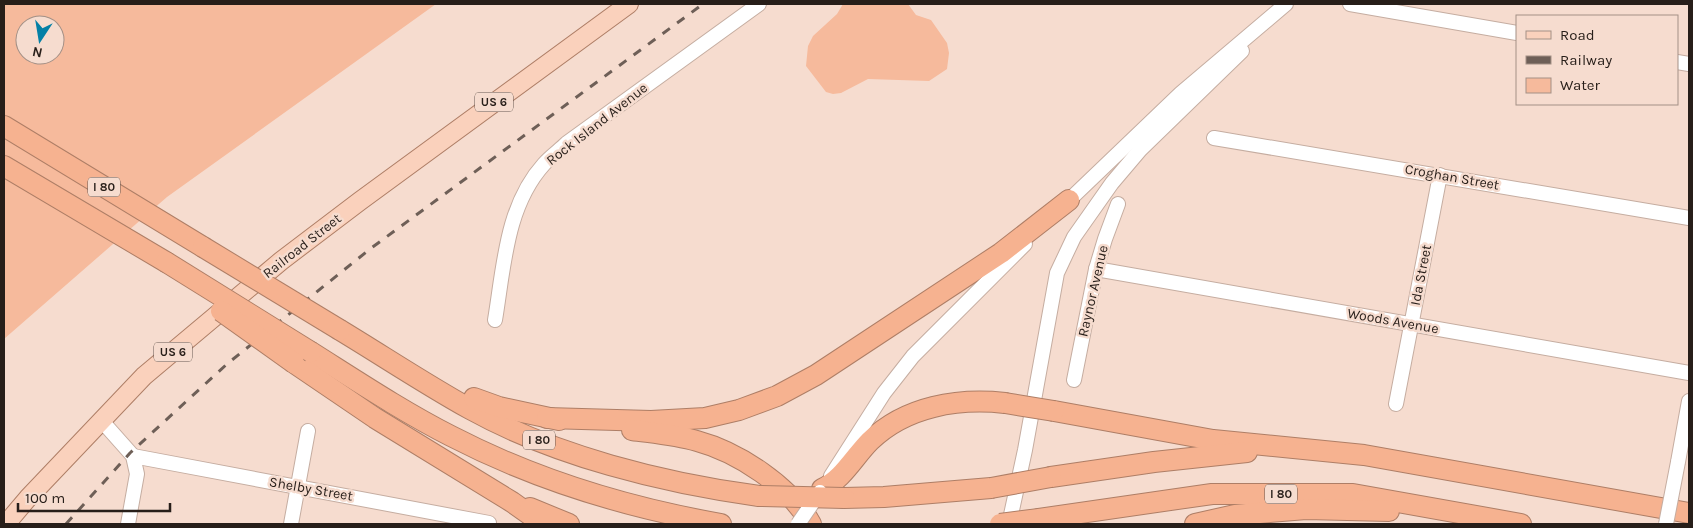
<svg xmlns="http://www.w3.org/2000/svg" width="1693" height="528" viewBox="0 0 1693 528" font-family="Karla,sans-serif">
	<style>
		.water { fill: #f6ba9c; fill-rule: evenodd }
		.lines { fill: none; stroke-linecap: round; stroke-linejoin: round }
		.minor-casing { stroke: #c5ada1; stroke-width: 16 }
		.major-casing { stroke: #ae7e66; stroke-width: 20 }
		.highway-casing { stroke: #ae7e66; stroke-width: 22 }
		.minor { stroke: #fff; stroke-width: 14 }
		.major { stroke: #fad1bc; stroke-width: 18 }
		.highway { stroke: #f6b290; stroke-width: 20 }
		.rail { stroke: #6e5f57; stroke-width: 3; stroke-dasharray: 9 9; stroke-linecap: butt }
		.minor-bridge-casing { stroke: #c5ada1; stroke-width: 16; stroke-linecap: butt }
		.highway-bridge-casing { stroke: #ae7e66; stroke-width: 22; stroke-linecap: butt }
		.minor-bridge { stroke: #fff; stroke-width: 14 }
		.highway-bridge { stroke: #f6b290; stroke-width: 20 }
		.labels { text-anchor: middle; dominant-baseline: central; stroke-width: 5; stroke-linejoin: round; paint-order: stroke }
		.shield { fill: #f6dccf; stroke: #655750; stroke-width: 1 }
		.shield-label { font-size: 12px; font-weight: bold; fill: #271e19 }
		.street-label { font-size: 14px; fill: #271e19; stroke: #f6dccf }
	</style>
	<rect width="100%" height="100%" fill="#f6dccf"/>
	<!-- water -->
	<g class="water">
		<path d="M4,4H436L167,197L4,339ZM25,25H55V55H25Z"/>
		<polygon points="843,4 908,4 916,15 931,20 947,43 949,53 947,69 929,81 868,79 841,93 833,94 826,92 806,66 808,46 813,36 837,14"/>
	</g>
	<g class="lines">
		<defs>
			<g id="minor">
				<polyline points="1350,4 1517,33"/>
				<polyline points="1677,62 1689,64"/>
				<polyline points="1214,138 1689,218"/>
				<polyline points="1063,206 1181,93 1286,4"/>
				<polyline points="1096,269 1689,373"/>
				<path d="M495,320C504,266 506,206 544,164C551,156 560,150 567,143L759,4"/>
				<polyline points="1074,380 1096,269 1105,239 1118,204"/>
				<polyline points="1396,404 1440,175"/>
				<polyline points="101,420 133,456 137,474 128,524"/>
				<polyline points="133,456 489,523"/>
				<polyline points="1678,462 1689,401"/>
				<polyline points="831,476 884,393 913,356 1025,244"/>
				<polyline points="291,524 308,431"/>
				<polyline points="1009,524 1025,450 1057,273 1074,237 1112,183 1140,150 1242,51"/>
			</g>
			<polyline id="major" points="6,524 28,498 144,376 281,261 360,201 629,4"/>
			<g id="highway">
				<polyline points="4,126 203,247"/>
				<polyline points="4,166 166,262"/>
				<path d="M340,330C383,356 425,384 470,409C555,456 663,483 759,496"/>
				<path d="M311,352C357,381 402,411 451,436C534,479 629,508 721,524"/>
				<polyline points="294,363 375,418 512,502 543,524"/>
				<polyline points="474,398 499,407 559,420"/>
				<polyline points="1054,411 1213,440 1364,455 1689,513"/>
				<polyline points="547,418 651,421 705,418 739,410 777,396 816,375 1001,253 1069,200"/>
				<path d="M632,430C653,433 676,435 697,441C738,452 790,486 811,524"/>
				<polyline points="1051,477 1154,462 1247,452"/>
				<path d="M822,489C843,479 854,457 870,441C906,406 958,398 1005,403"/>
				<polyline points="844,498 884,497 991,488"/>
				<polyline points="530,508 569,524"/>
				<polyline points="1039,519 1212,494 1353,494 1521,524"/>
				<polyline points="1195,524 1235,515 1306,509 1389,511"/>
			</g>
		</defs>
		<!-- minor casing -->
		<use href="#minor" class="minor-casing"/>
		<!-- major casing -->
		<use href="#major" class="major-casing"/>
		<!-- highway casing -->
		<use href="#highway" class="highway-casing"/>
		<!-- minor -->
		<use href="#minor" class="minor"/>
		<!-- major -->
		<use href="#major" class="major"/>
		<!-- highway -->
		<use href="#highway" class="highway"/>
		<!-- rail -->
		<polyline class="rail" points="66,524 130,453 227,364 370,249 703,4"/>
		<defs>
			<g id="minor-bridge">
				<polyline points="798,524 820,492"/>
				<polyline points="1666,524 1678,462"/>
			</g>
			<g id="highway-bridge">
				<polyline points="203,247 340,330"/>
				<polyline points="166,262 311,352"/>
				<polyline points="221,311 294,363"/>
				<polyline points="1005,403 1054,411"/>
				<polyline points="991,488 1051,477"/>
				<polyline points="759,496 844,498"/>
				<polyline points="1000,524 1039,519"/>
			</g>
		</defs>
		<!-- minor-bridge casing -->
		<use href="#minor-bridge" class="minor-bridge-casing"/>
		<!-- highway-bridge casing -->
		<use href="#highway-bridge" class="highway-bridge-casing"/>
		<!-- minor-bridge -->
		<use href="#minor-bridge" class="minor-bridge"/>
		<!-- highway-bridge -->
		<use href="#highway-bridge" class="highway-bridge"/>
	</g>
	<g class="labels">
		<!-- shield labels -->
		<g class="shield">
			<rect x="475" y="92.5" width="38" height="19" rx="4"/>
			<rect x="88" y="177.5" width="32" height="19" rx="4"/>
			<rect x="154" y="342.5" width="38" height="19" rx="4"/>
			<rect x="523" y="430.5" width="32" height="19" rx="4"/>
			<rect x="1265" y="484.5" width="32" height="19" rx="4"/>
		</g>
		<g class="shield-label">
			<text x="494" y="102">US 6</text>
			<text x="104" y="187">I 80</text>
			<text x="173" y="352">US 6</text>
			<text x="539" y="440">I 80</text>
			<text x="1281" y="494">I 80</text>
		</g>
		<!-- street labels -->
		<g class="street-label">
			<text transform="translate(597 124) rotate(-38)">Rock Island Avenue</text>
			<text transform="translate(1452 177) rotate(10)">Croghan Street</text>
			<text transform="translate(302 246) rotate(-38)">Railroad Street</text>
			<text transform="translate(1421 275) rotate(-79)">Ida Street</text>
			<text transform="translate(1093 291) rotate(-77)">Raynor Avenue</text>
			<text transform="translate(1393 321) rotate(10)">Woods Avenue</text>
			<text transform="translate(311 489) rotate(10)">Shelby Street</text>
		</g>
	</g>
	<!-- border -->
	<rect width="1693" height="528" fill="none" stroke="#271e19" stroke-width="10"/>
	<!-- legend -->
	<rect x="1516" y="15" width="162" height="90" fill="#f6dccf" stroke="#a39086"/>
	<rect x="1526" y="31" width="25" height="8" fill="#fad1bc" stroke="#a39086"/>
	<text x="1560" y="40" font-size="15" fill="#271e19">Road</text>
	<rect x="1526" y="56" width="25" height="8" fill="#6e5f57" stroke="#a39086"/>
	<text x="1560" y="65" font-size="15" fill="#271e19">Railway</text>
	<rect x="1526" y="78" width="25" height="15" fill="#f6ba9c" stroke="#a39086"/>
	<text x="1560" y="90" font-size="15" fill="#271e19">Water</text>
	<!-- north arrow -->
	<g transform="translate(40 40) rotate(192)"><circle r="24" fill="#f6dccf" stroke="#a39086"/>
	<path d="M0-4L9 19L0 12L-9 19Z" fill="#0480a6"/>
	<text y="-8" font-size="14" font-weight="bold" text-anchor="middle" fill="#271e19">N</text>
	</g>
	<!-- scale -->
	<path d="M18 503v8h152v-8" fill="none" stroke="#271e19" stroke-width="2.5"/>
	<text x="25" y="503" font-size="15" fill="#271e19" stroke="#f6dccf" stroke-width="4" paint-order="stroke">100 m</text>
</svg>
